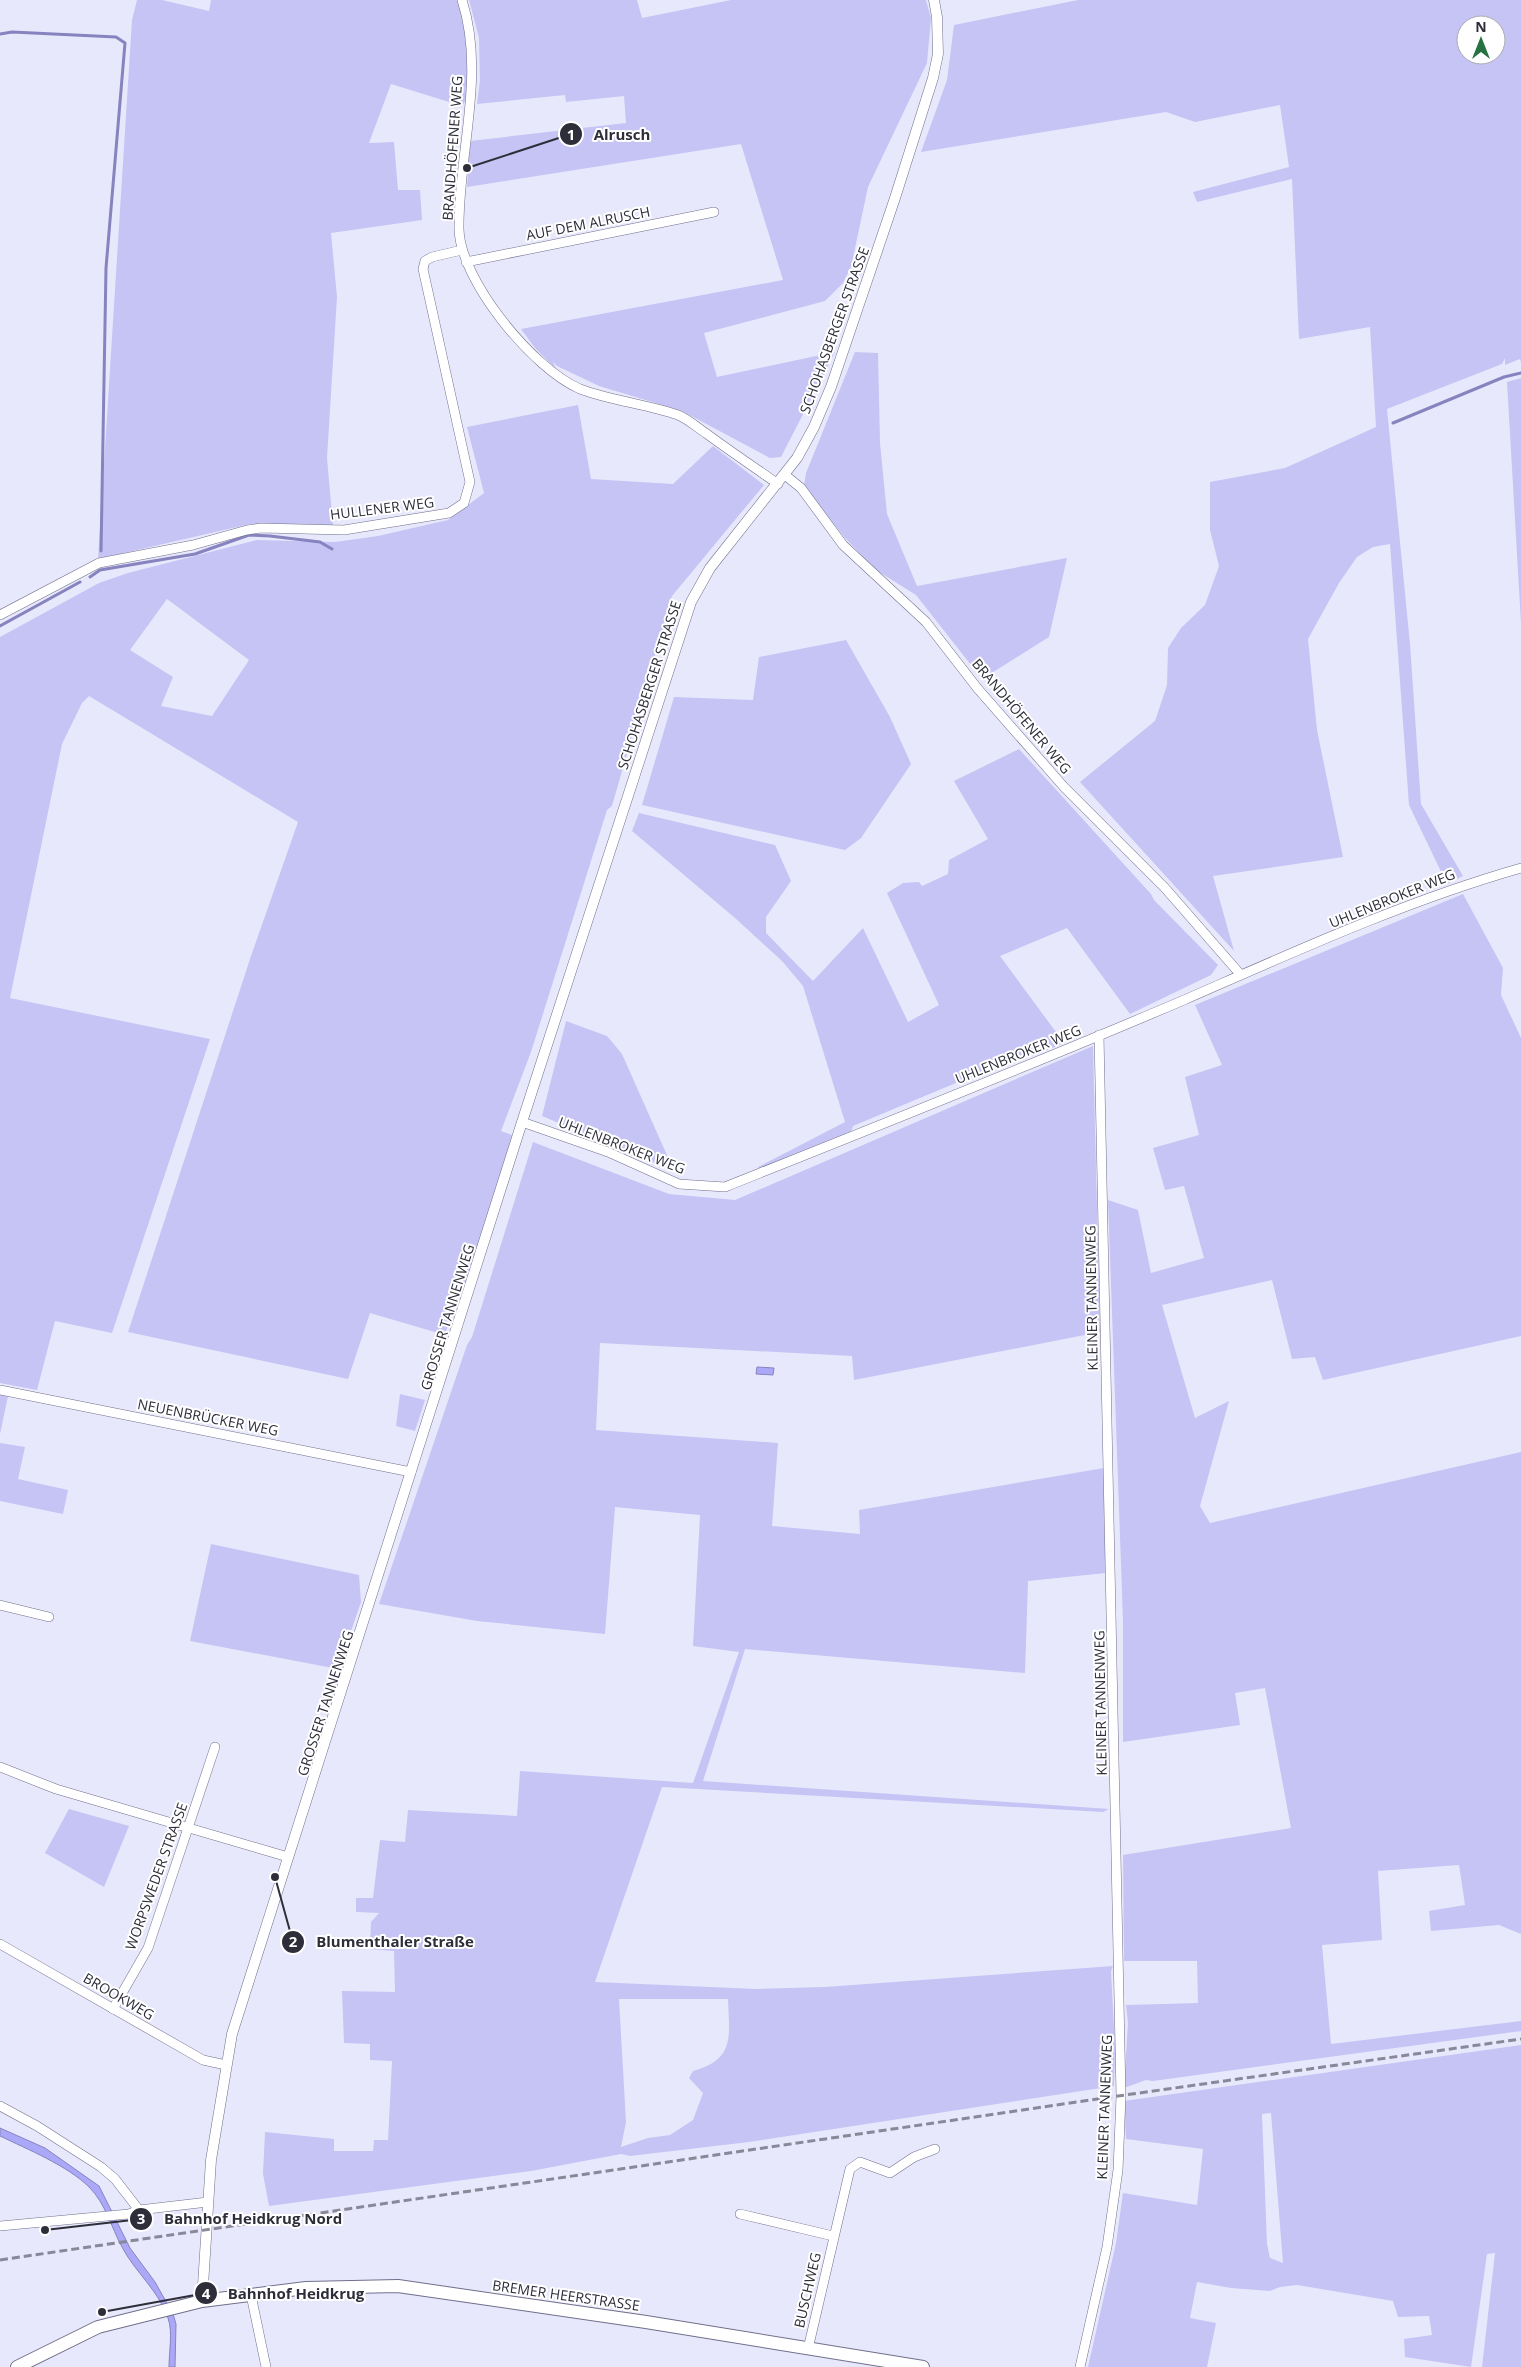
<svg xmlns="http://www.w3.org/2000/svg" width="1521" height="2367" viewBox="0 0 1521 2367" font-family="'Open Sans',sans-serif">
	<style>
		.green { fill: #c5c4f5; fill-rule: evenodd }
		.water { fill: #aca8f8; stroke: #8683bf }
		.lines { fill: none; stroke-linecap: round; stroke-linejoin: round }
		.stream { stroke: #8683bf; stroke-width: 3 }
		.minor-casing { stroke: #706f8c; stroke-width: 10 }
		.tertiary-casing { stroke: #706f8c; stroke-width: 11 }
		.secondary-casing { stroke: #706f8c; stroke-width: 14 }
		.minor { stroke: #fff; stroke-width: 9 }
		.tertiary { stroke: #fff; stroke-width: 10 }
		.secondary { stroke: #fff; stroke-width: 12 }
		.rail { stroke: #888898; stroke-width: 3; stroke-dasharray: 8 4; stroke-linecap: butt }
		.labels { text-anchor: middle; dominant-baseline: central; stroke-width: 4; stroke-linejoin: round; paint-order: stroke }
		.street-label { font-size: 14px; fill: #2e2e3a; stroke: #fff }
		.leader { fill: none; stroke: #2e2e3a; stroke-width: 2 }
		.callout-dot { fill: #2e2e3a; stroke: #fff; stroke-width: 2 }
		.mark-label { font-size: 15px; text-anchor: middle; font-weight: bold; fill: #fff }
		.callout-label { font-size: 15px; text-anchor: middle; font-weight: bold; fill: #2e2e3a; stroke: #fff; stroke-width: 4; stroke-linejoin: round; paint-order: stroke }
	</style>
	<rect width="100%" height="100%" fill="#e8e8fc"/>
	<!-- green -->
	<g class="green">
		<polygon points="137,0 162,0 209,11 211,0 458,0 467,38 467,99 462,106 391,84 369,143 394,142 398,190 420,190 422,220 331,233 337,297 327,458 333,525 250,524 98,559 132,20"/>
		<polygon points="469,0 637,0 642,18 731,0 926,0 931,18 927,63 868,187 851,267 843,283 825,301 704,333 717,377 835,352 781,457 770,458 682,411 599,386 557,366 553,362 556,369 535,348 521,329 783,280 741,144 467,187 470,141 626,123 624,96 566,102 565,95 477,104 480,81 479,38"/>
		<path d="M1078,0H1521V362L1520,359L1505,365V358L1502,364L1387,409L1410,644L1421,804L1463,876L1447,884L1409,805L1390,544L1373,547L1357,557L1339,583L1308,639L1317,730L1343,857L1213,876L1234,951L1080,782L1155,721L1167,685L1168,648L1181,628L1205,605L1219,566L1210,530V482L1285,468L1376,427L1370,327L1299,339L1292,179L1197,202L1193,192L1289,167L1280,105L1195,122L1166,112L921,152L947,80L954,25ZM1466,25H1496V55H1466Z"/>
		<polygon points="855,352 878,353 880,443 887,514 917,586 1067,558 1049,637 982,679 916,595 876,570 845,538 804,486 806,473"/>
		<polygon points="1521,378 1521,623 1507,382"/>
		<path d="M578,405L591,479L673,484L713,446L764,485L672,596L612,806L607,810L531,1052L501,1131L515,1136L466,1281L458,1292L445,1335L370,1313L348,1379L128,1332L251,956L298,822L89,696L82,703L62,744L10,998L210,1039L112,1333L55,1321L37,1390L0,1383V637L99,583L128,573L257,540L335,542L378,536L448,520L484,493L467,427ZM167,599L249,660L212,716L161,706L173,677L130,650Z"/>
		<polygon points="846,640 890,717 911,764 861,838 845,850 642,805 674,697 753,700 759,657"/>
		<polygon points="1019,749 1151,894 1154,900 1218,965 1211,975 1130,1014 1067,928 1000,956 1064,1043 1033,1056 1030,1052 853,1126 850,1136 759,1169 758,1167 845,1122 803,986 782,961 735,918 632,831 639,813 775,845 791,881 766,917 766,933 813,981 863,928 908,1022 939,1005 887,893 903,883 919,882 922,886 948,874 949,860 988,839 954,781"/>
		<polygon points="1463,894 1503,968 1501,995 1521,1038 1521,1336 1323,1380 1315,1357 1292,1359 1272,1280 1162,1305 1195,1418 1229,1401 1200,1506 1210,1523 1521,1452 1521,1934 1499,1925 1431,1931 1429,1911 1465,1905 1459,1865 1378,1871 1382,1940 1322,1945 1331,2044 1521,2021 1521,2031 1153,2081 1146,2080 1124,2088 1128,2023 1126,2005 1198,2003 1197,1961 1124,1961 1123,1855 1291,1828 1265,1688 1235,1693 1240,1725 1123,1742 1123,1621 1108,1200 1138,1210 1151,1273 1204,1258 1184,1186 1165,1190 1153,1148 1199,1135 1185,1077 1222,1065 1195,1005"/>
		<polygon points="566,1021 607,1036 622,1054 674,1171 542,1116"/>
		<path d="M1093,1046L1100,1332L854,1380L852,1356L600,1343L596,1430L778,1443L772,1526L860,1534L859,1510L1104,1468L1106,1573L1028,1581L1025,1673L745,1649L703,1781L1109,1809L1103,1812L662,1787L595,1982L756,1989L825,1987L1113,1966L1111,1971L1115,2048L1114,2086L749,2142L630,2156L621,2154L531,2171L269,2206L263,2174L265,2132L334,2139V2151H373L374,2140H388L392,2061L370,2060V2044L344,2043L342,1991L395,1992L394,1951L370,1949L371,1922L379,1913L356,1912V1898H373L380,1840L405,1842L408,1810L517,1816L520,1771L693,1783L739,1652L693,1646L700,1515L615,1507L605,1634L477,1621L379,1604L467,1345L472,1337L533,1142L669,1194L735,1200ZM619,1999H728C729,2036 736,2059 693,2071L689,2078L703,2093L693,2120L670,2135L648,2138L621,2147L626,2122Z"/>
		<polygon points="0,1394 8,1396 0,1434"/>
		<polygon points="400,1394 425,1400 415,1431 396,1426"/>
		<polygon points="0,1443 25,1447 18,1479 68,1490 63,1514 0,1501"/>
		<polygon points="211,1544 359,1575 361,1602 338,1669 190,1641"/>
		<polygon points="69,1809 129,1826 104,1887 45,1853"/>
		<path d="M1521,2045V2367H1482L1495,2253L1487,2254L1471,2367L1405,2357L1404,2339L1432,2335L1429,2316L1398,2317L1393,2301L1297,2285L1280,2287L1270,2291L1231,2288L1197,2282L1190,2318L1216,2323L1207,2367H1088L1116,2243L1123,2193L1197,2205L1203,2149L1126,2139L1124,2101ZM1271,2113L1283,2263L1270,2258L1267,2244L1262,2114Z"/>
	</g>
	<!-- water -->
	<g class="water">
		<polygon points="757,1367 774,1368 773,1375 756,1374"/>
		<path d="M0,2128L45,2148L99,2186L130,2248L155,2282L173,2314L176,2324L175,2367H169C169,2351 173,2332 168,2318C159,2291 135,2272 122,2247C111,2227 106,2204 89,2187C68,2166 27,2149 0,2136Z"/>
	</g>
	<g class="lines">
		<!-- stream -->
		<g class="stream">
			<polyline points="0,34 12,32 116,37 125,43 106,268 101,551"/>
			<polyline points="1393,423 1504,377 1521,373"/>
			<polyline points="90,577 100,570 195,554 249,535 270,536 320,542 332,549"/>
			<polyline points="0,626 80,582"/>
		</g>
		<defs>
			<g id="minor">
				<path d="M462,0C486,75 458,153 459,229C460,280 533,369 580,389C612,401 647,404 678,415C688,419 698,428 707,434C730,451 754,467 778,484"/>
				<polyline points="466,262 714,212"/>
				<polyline points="785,475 801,488 843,545 926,622 978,689 1064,787 1165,888 1240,974"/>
				<polyline points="0,615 99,563 193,545 247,530 261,528 344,530 449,513 464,503 470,482 423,269 425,261 432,257 462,250"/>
				<path d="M522,1122L608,1152L679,1184L725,1187C878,1126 1032,1065 1184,1000C1294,952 1405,901 1521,868"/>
				<polyline points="0,1390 411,1472"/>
				<polyline points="0,1605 49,1617"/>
				<polyline points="0,1767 56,1789 288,1857"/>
				<polyline points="0,1944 203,2060 226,2065"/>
				<polyline points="113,2009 148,1948 215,1747"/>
				<polyline points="0,2106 37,2126 101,2167 115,2179 139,2210"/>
				<polyline points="740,2214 833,2236"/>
				<polyline points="0,2226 129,2214 139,2210 208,2202"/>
				<polyline points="251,2295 266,2367"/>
				<polyline points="808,2349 850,2169 860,2162 890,2173 914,2157 935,2149"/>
				<polyline points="1080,2367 1107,2247 1118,2170 1121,2096 1099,1035"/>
			</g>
			<polyline id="tertiary" points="202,2301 211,2160 232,2034 522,1122 691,602 710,568 797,458 814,427 831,387 895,198 933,78 938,54 937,17 934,0"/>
			<polyline id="secondary" points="17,2367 98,2327 202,2301 306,2288 398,2286 646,2322 923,2367"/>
		</defs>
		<!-- minor casing -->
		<use href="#minor" class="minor-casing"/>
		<!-- tertiary casing -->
		<use href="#tertiary" class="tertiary-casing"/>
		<!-- secondary casing -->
		<use href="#secondary" class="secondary-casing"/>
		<!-- minor -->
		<use href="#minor" class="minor"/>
		<!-- tertiary -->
		<use href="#tertiary" class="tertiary"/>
		<!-- secondary -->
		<use href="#secondary" class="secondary"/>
		<!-- rail -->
		<polyline class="rail" points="0,2260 1111,2097 1521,2039"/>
	</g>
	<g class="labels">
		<!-- street labels -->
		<g class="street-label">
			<text transform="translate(452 148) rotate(-86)">BRANDHÖFENER WEG</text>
			<text transform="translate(588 223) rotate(-11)">AUF DEM ALRUSCH</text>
			<text transform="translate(834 330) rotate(-70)">SCHOHASBERGER STRASSE</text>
			<text transform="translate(382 508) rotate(-7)">HULLENER WEG</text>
			<text transform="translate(649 685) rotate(-72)">SCHOHASBERGER STRASSE</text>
			<text transform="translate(1022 716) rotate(50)">BRANDHÖFENER WEG</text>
			<text transform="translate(1392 898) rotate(-22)">UHLENBROKER WEG</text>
			<text transform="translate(1018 1054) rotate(-22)">UHLENBROKER WEG</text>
			<text transform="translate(622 1145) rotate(21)">UHLENBROKER WEG</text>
			<text transform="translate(1091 1298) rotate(-91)">KLEINER TANNENWEG</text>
			<text transform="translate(447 1317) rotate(-73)">GROSSER TANNENWEG</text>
			<text transform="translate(208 1417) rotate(11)">NEUENBRÜCKER WEG</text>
			<text transform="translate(325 1703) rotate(-72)">GROSSER TANNENWEG</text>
			<text transform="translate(1100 1703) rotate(-91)">KLEINER TANNENWEG</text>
			<text transform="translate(156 1876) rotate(-70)">WORPSWEDER STRASSE</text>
			<text transform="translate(119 1996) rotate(30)">BROOKWEG</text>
			<text transform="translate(1104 2107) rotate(-88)">KLEINER TANNENWEG</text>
			<text transform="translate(807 2290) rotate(-77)">BUSCHWEG</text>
			<text transform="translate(566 2295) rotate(8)">BREMER HEERSTRASSE</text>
		</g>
	</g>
	<!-- callouts -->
	<path class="leader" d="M467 168L571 134M275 1877L293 1942M45 2230L141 2219M102 2312L206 2293"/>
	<g class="callout-dot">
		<circle cx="467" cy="168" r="5"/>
		<circle cx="275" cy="1877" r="5"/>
		<circle cx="45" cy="2230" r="5"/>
		<circle cx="102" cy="2312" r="5"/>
		<circle cx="571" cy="134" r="12"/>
		<circle cx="293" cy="1942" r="12"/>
		<circle cx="141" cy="2219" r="12"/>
		<circle cx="206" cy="2293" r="12"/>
	</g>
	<g class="mark-label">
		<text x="571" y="140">1</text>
		<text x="293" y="1947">2</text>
		<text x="141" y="2224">3</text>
		<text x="206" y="2299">4</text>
	</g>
	<g class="callout-label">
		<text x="622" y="140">Alrusch</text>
		<text x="395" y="1947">Blumenthaler Straße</text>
		<text x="253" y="2224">Bahnhof Heidkrug Nord</text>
		<text x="296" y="2299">Bahnhof Heidkrug</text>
	</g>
	<!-- north arrow -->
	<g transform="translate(1481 40)"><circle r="24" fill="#ffffff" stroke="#ababb0"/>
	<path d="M0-4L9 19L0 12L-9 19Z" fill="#267240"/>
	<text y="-8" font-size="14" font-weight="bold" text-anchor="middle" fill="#2e2e3a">N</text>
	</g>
</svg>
